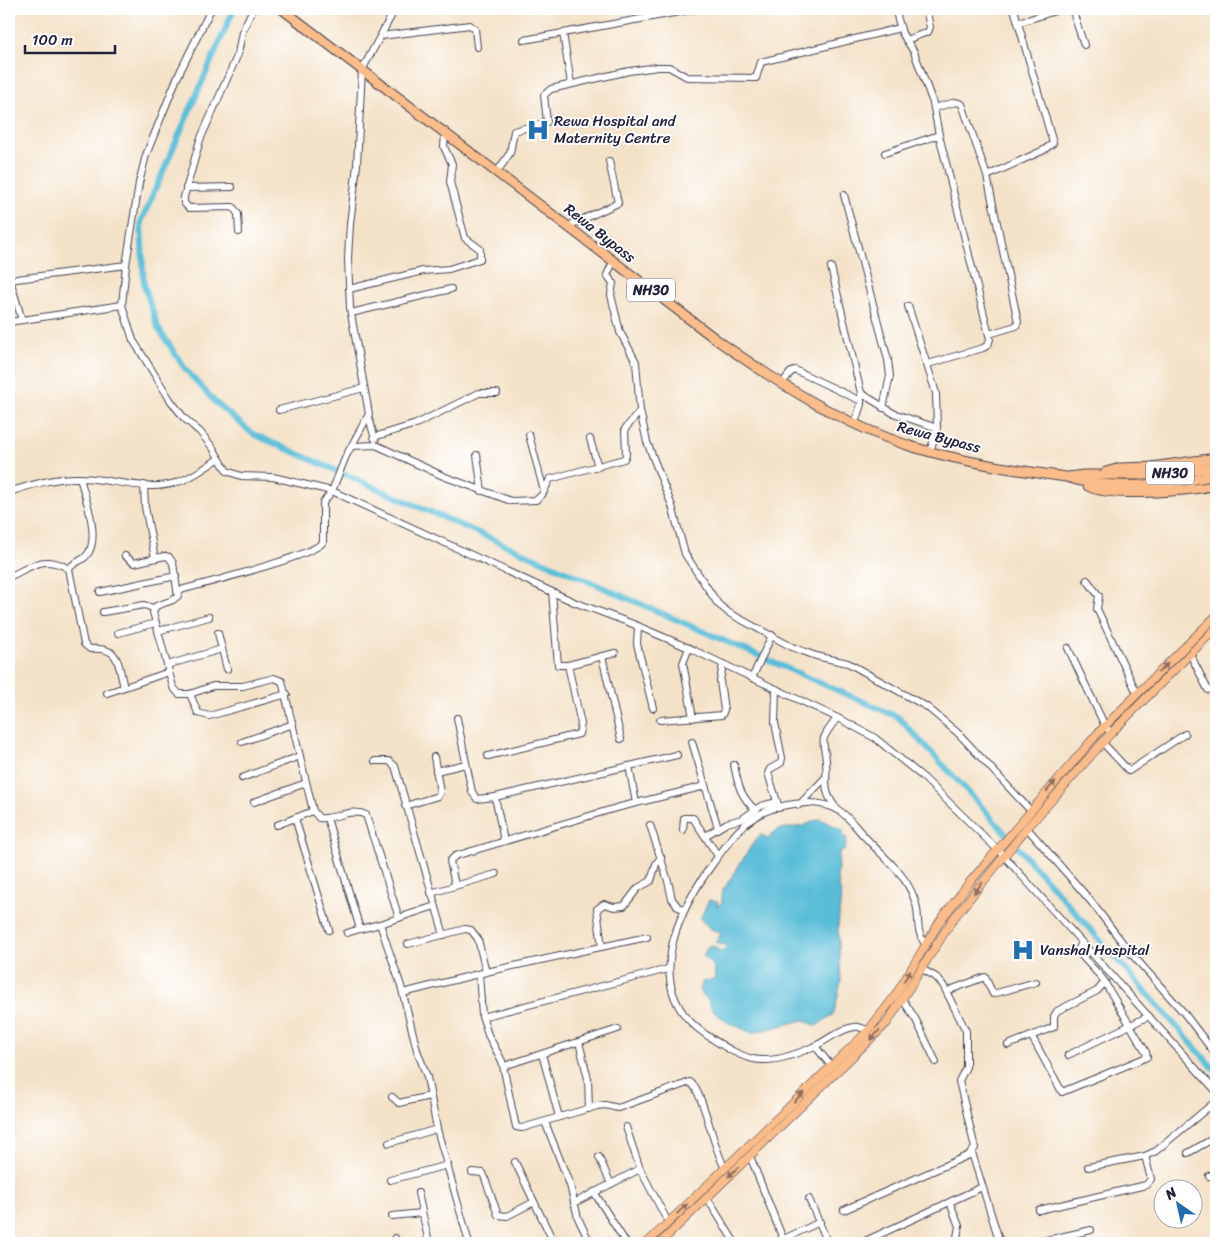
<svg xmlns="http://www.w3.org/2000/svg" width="1225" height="1252" viewBox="0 0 1225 1252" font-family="Sriracha,sans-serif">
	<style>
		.water { fill: #5abdd8; stroke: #3e708a }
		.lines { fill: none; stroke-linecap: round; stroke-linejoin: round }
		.canal { stroke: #5abdd8; stroke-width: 6 }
		.minor-casing { stroke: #423f50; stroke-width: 8 }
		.major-casing { stroke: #423f50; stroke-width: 9 }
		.highway-casing { stroke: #423f50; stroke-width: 11 }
		.minor { stroke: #fff; stroke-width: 6 }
		.major { stroke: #f9bc8a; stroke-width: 8 }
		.highway { stroke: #f9bc8a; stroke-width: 9 }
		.oneway { fill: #8e6f62 }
		.labels { text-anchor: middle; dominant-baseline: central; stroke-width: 4; stroke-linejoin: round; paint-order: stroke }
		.shield { fill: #fff; stroke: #646476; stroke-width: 1 }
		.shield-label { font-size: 14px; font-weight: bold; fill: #22223b }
		.poi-label { font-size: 15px; fill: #22223b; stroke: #fff; text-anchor: start }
		.street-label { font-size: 15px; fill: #22223b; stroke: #fff }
	</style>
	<rect width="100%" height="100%" fill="#fff"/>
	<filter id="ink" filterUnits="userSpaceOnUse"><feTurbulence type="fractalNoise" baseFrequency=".02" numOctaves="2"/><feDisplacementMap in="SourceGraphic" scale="10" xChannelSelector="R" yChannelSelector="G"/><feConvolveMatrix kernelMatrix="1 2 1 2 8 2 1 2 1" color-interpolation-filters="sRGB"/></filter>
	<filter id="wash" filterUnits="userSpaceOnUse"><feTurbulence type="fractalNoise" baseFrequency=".0096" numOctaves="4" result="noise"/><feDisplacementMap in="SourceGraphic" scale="20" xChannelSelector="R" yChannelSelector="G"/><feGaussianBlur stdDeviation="1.12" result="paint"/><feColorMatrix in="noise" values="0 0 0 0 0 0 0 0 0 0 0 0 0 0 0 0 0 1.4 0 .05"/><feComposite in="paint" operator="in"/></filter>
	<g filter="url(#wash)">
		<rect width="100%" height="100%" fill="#f4e2c8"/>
		<!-- water -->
		<path class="water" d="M820,819L843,830V836L847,838L845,850L839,853L837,877L841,894L838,928L841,981L834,1014L816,1026L804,1020L752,1033L727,1022L713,1011L709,1002L699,990L702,982L715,979L714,967L703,956L708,947L714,946L721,952L727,946L716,942L721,933L711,929L700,919L709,900L718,902L717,907L722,902V892L755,840L762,834L768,839C775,828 785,828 796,827C803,827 813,821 820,819Z"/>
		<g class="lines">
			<!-- canal -->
			<polyline class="canal" points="234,9 141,222 144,285 158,328 186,370 216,403 253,434 898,717 973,797 1216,1071"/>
		</g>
	</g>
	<g filter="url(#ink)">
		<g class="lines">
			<defs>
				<g id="minor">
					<polyline points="211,9 177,78 146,155 139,183 126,265 122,305 133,340 171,401 184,418 200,432 213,448 227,471 241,476 273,477 332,491 574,602 633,624 689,648 844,721 875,738 924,778 1004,856 1216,1091"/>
					<polyline points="895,9 902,33 914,52 933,103 939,135 990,339 988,345 983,348 928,364"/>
					<polyline points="1072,9 1084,45"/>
					<polyline points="1018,23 1061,9"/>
					<polyline points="563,33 571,84"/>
					<polyline points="381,36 470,25 475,29 477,47"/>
					<polyline points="524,40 696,9"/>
					<polyline points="906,40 928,32 930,27 926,9"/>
					<polyline points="934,108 956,102 962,104 987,176 1018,322 1016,326 989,334"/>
					<polyline points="885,153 939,135"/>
					<polyline points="497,172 510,153 514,131 547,122 544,95 551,89 629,71 658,67 669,67 687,77 756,78 761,62 900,28"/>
					<polyline points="987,176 1044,150 1053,143 1014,9"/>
					<polyline points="186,188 232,187"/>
					<polyline points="844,195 888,360 890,376 883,408"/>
					<polyline points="568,226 618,203 609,161"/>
					<polyline points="239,232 238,214 233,207 189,208 184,203 184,197 200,140 238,54 242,32 253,9"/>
					<polyline points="613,262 607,275 613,283 611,295 620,332 636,362 640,411 647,442 672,506 685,554 718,604 729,613 792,647 816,656 848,663 927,707 959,734 1030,810"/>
					<polyline points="831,267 861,393 861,404 855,423"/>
					<polyline points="9,280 126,265"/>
					<polyline points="10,280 22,320"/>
					<polyline points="349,289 423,271 449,269 480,259 480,249 465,238 450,182 452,164 444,147 445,132"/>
					<polyline points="908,306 936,393 937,428 930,452"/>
					<polyline points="351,313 451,289"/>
					<polyline points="9,322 122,305"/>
					<polyline points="781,385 790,373 795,370 861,401"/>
					<polyline points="861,393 893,413 937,428"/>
					<polyline points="279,410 364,388"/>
					<polyline points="369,418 375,439"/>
					<polyline points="529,435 544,491"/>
					<polyline points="374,437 416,424 479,393 497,393"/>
					<polyline points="590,439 598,467"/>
					<polyline points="352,446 376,445 443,476 511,501 536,500 542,495 550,479 624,459 626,455 625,429 640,411"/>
					<polyline points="477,455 482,491"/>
					<path d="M80,478C85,497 101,538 87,555C82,562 74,561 69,569L84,644L90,649C121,647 117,662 124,687"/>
					<polyline points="144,485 145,507 155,558"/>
					<path d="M9,492C31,485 56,477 80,478C110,478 145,492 175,483C191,478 205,468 218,459"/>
					<path d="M125,556L134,563L165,556L169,557L173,563L178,596L173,600L156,606L153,612L173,687L179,694H190L213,686H243L274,678L282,681L313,811L319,818C335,820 351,807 366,815L399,918"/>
					<path d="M9,577C32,566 45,554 69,569"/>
					<polyline points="1087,580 1099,596 1097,609 1137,693"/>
					<path d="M177,591C201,584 313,557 323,542V503L332,491L346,456L369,414L350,308L348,258L350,224L357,165L362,70L395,9"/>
					<polyline points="100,592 176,576"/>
					<polyline points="552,592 558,665 568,665 615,653"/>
					<polyline points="103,612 144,605 153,608"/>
					<polyline points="638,626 637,644 653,708"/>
					<polyline points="158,631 209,617"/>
					<polyline points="118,633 156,623"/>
					<polyline points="218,633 227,669"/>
					<polyline points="689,648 683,663 693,718"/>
					<polyline points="1068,648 1105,726 1111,733"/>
					<polyline points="1190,654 1208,690"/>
					<polyline points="602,656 621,739"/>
					<polyline points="167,665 222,649"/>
					<polyline points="752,678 772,635"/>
					<polyline points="776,689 775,723 782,758 781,763 770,769 768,773 779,808"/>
					<polyline points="107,693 169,672"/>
					<polyline points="190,694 198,713 209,716 287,694"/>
					<polyline points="457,718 472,792 477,799 495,797 677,755"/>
					<polyline points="660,720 722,715 724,710 720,681 723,664"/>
					<polyline points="242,742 293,724"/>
					<polyline points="692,742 718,828"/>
					<polyline points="1102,742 1129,771 1185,734"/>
					<polyline points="488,756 579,734 581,724 568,665"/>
					<polyline points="375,761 389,761 395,766 444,935"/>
					<path d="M734,765C738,784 740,797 756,810"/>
					<polyline points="629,766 636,803"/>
					<polyline points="436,771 466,764"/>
					<polyline points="242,778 300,756"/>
					<polyline points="495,797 504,841"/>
					<polyline points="254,802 306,783"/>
					<polyline points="799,805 825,778"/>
					<polyline points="405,806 438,796 440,792 434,757"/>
					<path d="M837,809C821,790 828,782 826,761C826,753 822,746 824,738C827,730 833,724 837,718"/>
					<polyline points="295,818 329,930"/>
					<polyline points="327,818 360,929 380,924 401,986 417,1050 427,1077 437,1129 469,1243"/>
					<polyline points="277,825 313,811"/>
					<polyline points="650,825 668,881 672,899 678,907 684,909"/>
					<polyline points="1027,828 1089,899 1129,951 1184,1013 1216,1055"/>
					<polyline points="683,830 684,818 693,818 718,856"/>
					<polyline points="705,836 727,823 742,819 761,806 777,802"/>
					<polyline points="455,885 450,861 455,856 616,808 705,786"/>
					<polyline points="431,893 496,874"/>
					<polyline points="380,924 435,906"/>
					<polyline points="347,933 360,929"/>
					<polyline points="408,944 465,929 471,930 478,939 486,972"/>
					<polyline points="602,947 597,909 604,904 614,907 624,906 638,888 651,881 656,864 661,857"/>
					<path d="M479,974L482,1015L488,1035L502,1061L516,1127L522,1128L597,1106L605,1105L618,1108L690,1082C704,1092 713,1149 725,1168"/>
					<polyline points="947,991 985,977 993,994 1036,982"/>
					<polyline points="403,993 486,972 647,937"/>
					<polyline points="903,1000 916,1020 936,1062"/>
					<polyline points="482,1017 668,969"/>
					<path d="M868,1031C863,1028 859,1026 854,1027C840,1029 829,1039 817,1045C802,1052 779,1061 762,1060C743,1060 720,1044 705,1034C640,989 677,912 714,862C726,846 737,828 755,817C775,804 816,797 838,810C849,816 856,828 865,837C884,858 906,873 915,901C921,917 914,928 925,944"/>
					<polyline points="1032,1037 1062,1092 1147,1057 1146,1052 1102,978 1079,953 1079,948 1082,943"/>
					<polyline points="579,1042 588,1079 589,1109"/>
					<polyline points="1008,1045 1054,1027 1054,1016 1057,1011 1097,991 1105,982"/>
					<polyline points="815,1046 831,1066"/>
					<polyline points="542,1054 559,1117"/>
					<polyline points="1068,1055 1149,1016"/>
					<polyline points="504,1066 618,1029"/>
					<polyline points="392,1097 399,1103 430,1096"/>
					<polyline points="545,1122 570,1185 578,1218 590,1243"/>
					<polyline points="626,1127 640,1169 668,1222"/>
					<polyline points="389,1143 437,1129"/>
					<polyline points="972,1153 1000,1243"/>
					<polyline points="1188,1153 1216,1137"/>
					<polyline points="750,1156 783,1239"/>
					<polyline points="599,1157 611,1184"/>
					<polyline points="515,1162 554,1243"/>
					<polyline points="1088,1167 1145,1156 1156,1151 1216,1101"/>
					<polyline points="472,1172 483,1173 498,1215 507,1216 534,1202"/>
					<polyline points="1209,1176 1216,1172"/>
					<polyline points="390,1180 448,1165"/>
					<polyline points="594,1192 626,1243"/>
					<polyline points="418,1193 429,1243"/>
					<polyline points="707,1198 735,1243"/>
					<polyline points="809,1199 828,1243"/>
					<polyline points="574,1203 640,1169"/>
					<polyline points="950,1203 959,1226 956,1243"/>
					<polyline points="844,1210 969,1155 975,1148 959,1081 966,1067 966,1031 943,985 936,977 922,969"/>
					<polyline points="1039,1210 1146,1185 1151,1179 1145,1156"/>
					<polyline points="392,1216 422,1213"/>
					<polyline points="395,1238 396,1243"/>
					<polyline points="775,1243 820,1222"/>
					<polyline points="861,1243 982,1187"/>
					<polyline points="1034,1243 1091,1230"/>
				</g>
				<g id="major">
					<polyline points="647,1243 868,1031 895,996 940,921 969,883 1098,733 1216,616"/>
					<polyline points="660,1243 887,1023 953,919 1027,828 1111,733 1216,628"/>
				</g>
				<g id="highway">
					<path d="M282,9L717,340C778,383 841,424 913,447C963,462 1015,470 1066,477C1109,491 1172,485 1216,475"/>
					<polyline points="1106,472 1120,468 1151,467 1216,458"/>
					<polyline points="1069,477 1083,475 1155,475 1216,467"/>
					<path d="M1088,486C1109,498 1192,491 1216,485"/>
				</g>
			</defs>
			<!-- minor casing -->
			<use href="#minor" class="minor-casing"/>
			<!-- major casing -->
			<use href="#major" class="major-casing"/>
			<!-- highway casing -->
			<use href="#highway" class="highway-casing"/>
			<!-- minor -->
			<use href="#minor" class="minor"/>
			<!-- major -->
			<use href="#major" class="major"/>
			<!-- highway -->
			<use href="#highway" class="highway"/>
		</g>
		<!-- one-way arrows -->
		<defs><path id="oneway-solid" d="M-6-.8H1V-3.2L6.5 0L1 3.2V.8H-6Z" transform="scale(1.25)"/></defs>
		<g class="oneway">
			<use href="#oneway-solid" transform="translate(1163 668) rotate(-43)"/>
			<use href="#oneway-solid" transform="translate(1051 786) rotate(-50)"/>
			<use href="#oneway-solid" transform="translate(978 888) rotate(128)"/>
			<use href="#oneway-solid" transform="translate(907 976) rotate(-59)"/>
			<use href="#oneway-solid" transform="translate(875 1035) rotate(132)"/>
			<use href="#oneway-solid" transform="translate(799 1097) rotate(-44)"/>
			<use href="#oneway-solid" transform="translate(733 1172) rotate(136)"/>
			<use href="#oneway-solid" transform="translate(682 1209) rotate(-44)"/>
		</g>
	</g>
	<!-- icons -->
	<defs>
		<symbol id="hospital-bare" viewBox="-9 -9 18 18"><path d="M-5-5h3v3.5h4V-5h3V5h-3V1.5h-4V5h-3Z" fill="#1f6fb2" stroke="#fff" stroke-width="2.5" paint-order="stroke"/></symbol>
	</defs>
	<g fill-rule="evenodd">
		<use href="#hospital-bare" x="522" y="114" width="32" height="32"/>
		<use href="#hospital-bare" x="1007" y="934" width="32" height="32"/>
	</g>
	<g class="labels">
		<!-- shield labels -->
		<g class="shield">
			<rect x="627" y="278.5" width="48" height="23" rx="4"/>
			<rect x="1146" y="461.5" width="48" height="23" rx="4"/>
		</g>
		<g class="shield-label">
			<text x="651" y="290">NH30</text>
			<text x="1170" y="473">NH30</text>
		</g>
		<!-- poi labels -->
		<g class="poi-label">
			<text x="554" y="121">Rewa Hospital and<tspan x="554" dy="17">Maternity Centre</tspan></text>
			<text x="1040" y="950">Vanshal Hospital</text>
		</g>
		<!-- street labels -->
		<g class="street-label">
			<text transform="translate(600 233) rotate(38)">Rewa Bypass</text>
			<text transform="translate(939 437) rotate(15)">Rewa Bypass</text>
		</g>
	</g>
	<!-- margin -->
	<rect width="1225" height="1252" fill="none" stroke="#fff" stroke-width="30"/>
	<!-- north arrow -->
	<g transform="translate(1178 1204) rotate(326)"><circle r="24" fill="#ffffff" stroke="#a7a7b1"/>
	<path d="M0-4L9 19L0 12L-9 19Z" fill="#1f6fb2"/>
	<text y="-8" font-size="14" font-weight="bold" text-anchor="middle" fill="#22223b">N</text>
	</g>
	<!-- scale -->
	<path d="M25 45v8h90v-8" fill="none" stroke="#22223b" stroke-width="2.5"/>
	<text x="32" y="45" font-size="15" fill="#22223b" stroke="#ffffff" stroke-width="4" paint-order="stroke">100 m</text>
</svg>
